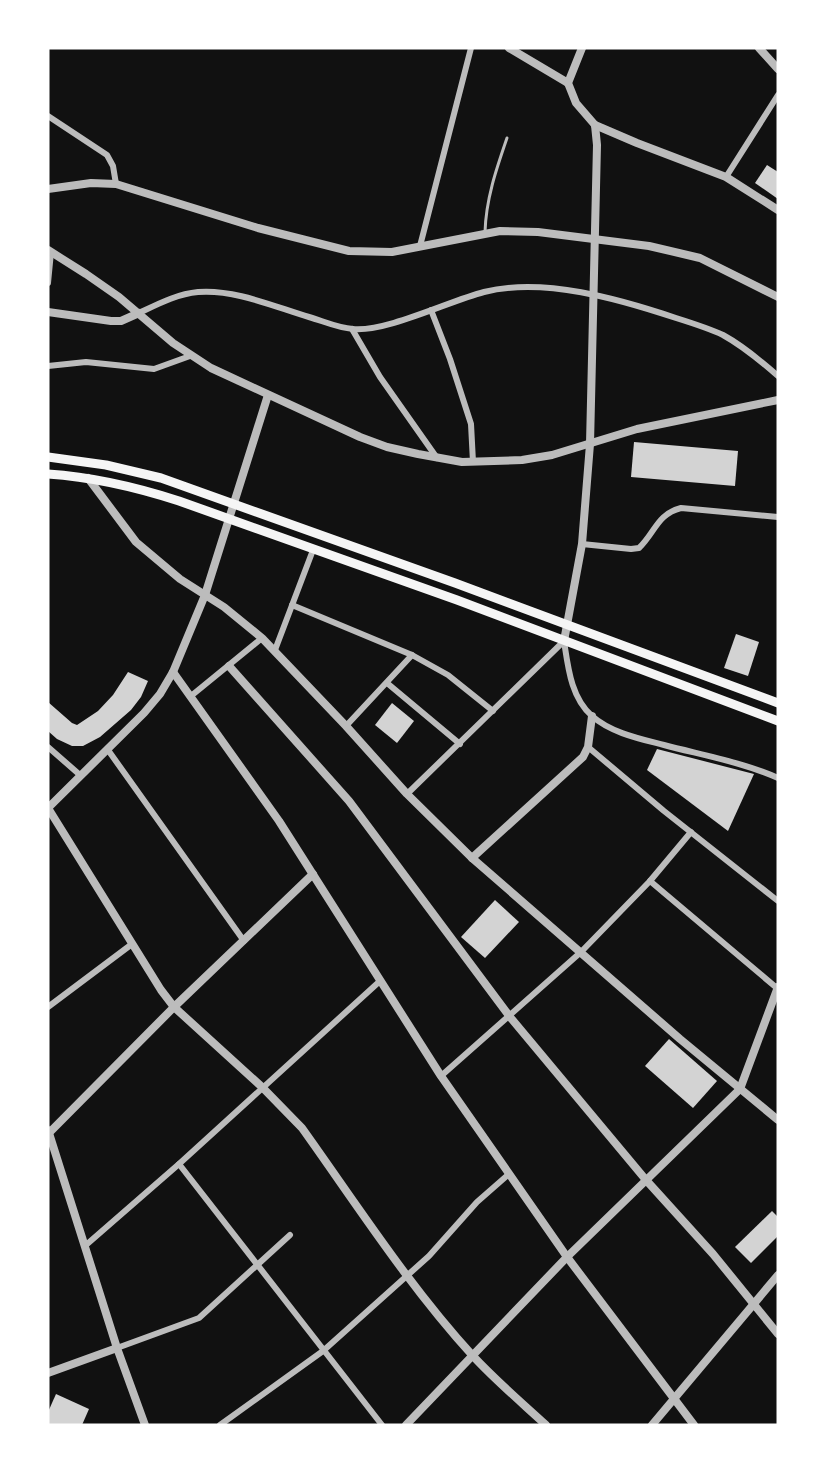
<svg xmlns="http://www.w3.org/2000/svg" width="826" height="1473" viewBox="0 0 826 1473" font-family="Poppins,sans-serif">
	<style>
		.building { fill: #d3d3d3 }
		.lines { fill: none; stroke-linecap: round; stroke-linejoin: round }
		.service { stroke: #bcbcbc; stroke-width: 3 }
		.minor { stroke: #bcbcbc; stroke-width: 6 }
		.tertiary { stroke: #bcbcbc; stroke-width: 8 }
		.secondary { stroke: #f5f5f5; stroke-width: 9 }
	</style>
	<rect width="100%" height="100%" fill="#111"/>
	<!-- building -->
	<g class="building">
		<polygon points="767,165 778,172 778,199 755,183"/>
		<polygon points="634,442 738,451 735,486 631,477"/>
		<polygon points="736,634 759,642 748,676 724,668"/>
		<polygon points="128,672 148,681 141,697 131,710 100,737 83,746 72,746 57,739 48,731 48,702 72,723 77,725 98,711 113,695"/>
		<polygon points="392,703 414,721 397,743 375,725"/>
		<polygon points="657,749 754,774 728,831 647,770"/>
		<polygon points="495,900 519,922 485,958 461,937"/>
		<polygon points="669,1039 717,1081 693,1108 645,1066"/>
		<polygon points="772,1211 778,1217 778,1236 751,1263 735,1247"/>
		<polygon points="56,1394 89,1409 82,1425 48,1425 48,1412"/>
	</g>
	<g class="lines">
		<!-- service -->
		<path class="service" d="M485,232C486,199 496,170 507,138"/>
		<!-- minor -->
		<g class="minor">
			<polyline points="48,116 107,155 113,166 116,184"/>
			<polyline points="726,177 778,95"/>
			<polyline points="420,246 471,48"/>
			<polyline points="48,283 51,252"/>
			<polyline points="431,310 450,359 471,424 473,462"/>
			<path d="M139,313C158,304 177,294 198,292C235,289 275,307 309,317C323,321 338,328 353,329C387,332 449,301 484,292C544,277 619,299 676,318C692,323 708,328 723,335C743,346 761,361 778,376"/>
			<polyline points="352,329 380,377 437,458"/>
			<polyline points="48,366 86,362 154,369 190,356"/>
			<path d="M582,544L631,549L639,548C655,533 657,514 681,508L778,517"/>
			<polyline points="292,605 412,655 448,675 493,711"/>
			<path d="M564,641C568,667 571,698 592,716C611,733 641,739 664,745C702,755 742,762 778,778"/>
			<polyline points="275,650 313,550"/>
			<polyline points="387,683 460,744"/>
			<polyline points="191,696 262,638"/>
			<polyline points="346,726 412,655"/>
			<polyline points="48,747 80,775"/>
			<polyline points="588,747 664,811 778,901"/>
			<polyline points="108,750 244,941"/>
			<polyline points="407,794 564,641"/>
			<polyline points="650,881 778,989"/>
			<polyline points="48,1007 132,944"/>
			<polyline points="441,1076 581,952 650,881 691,832"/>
			<polyline points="179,1164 382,1425"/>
			<polyline points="86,1245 179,1164 380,981"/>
			<polyline points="117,1348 199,1318 290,1235"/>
			<polyline points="220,1425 323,1351 429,1256 477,1202 509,1174"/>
		</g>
		<!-- tertiary -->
		<g class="tertiary">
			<polyline points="509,48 568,83"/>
			<polyline points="759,48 778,69"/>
			<polyline points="595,125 637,143 726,177 778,210"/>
			<polyline points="48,189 91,183 116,184 258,228 349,251 392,252 500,231 538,232 649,246 700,258 778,297"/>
			<polyline points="48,250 86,274 119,297 173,343 211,368 360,437 387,447 418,454 462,462 522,460 552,455 637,429 778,400"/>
			<polyline points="48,312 111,321 121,321 139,313"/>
			<path d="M268,395L205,595L173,672L160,694L144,713L48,808L161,990L174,1007L262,1087L302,1128C357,1205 409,1286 473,1356C495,1380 521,1402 546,1425"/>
			<polyline points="88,478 136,542 180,579 224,607 262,638 346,726 407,794 472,858 680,1039 778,1120"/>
			<polyline points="564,641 582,544 590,444 597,145 595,125 576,103 568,83 582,48"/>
			<polyline points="229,666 349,801 510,1017 646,1180 713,1254 778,1334"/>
			<polyline points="173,672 279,821 441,1076 567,1257 694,1425"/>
			<polyline points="472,858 583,757 588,747 592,716"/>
			<polyline points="48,1130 117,1348 145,1425"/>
			<polyline points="48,1134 174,1007 313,874"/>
			<polyline points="48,1373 117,1348"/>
			<polyline points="406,1425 567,1257 740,1089 778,987"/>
			<polyline points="652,1425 778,1275"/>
		</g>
		<!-- secondary -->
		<g class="secondary">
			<polyline points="48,457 106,465 161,478 455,583 778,703"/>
			<path d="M48,474C93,477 136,487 179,501L457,600L778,721"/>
		</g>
	</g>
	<!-- border -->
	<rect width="826" height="1473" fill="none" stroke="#ffffff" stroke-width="99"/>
</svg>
